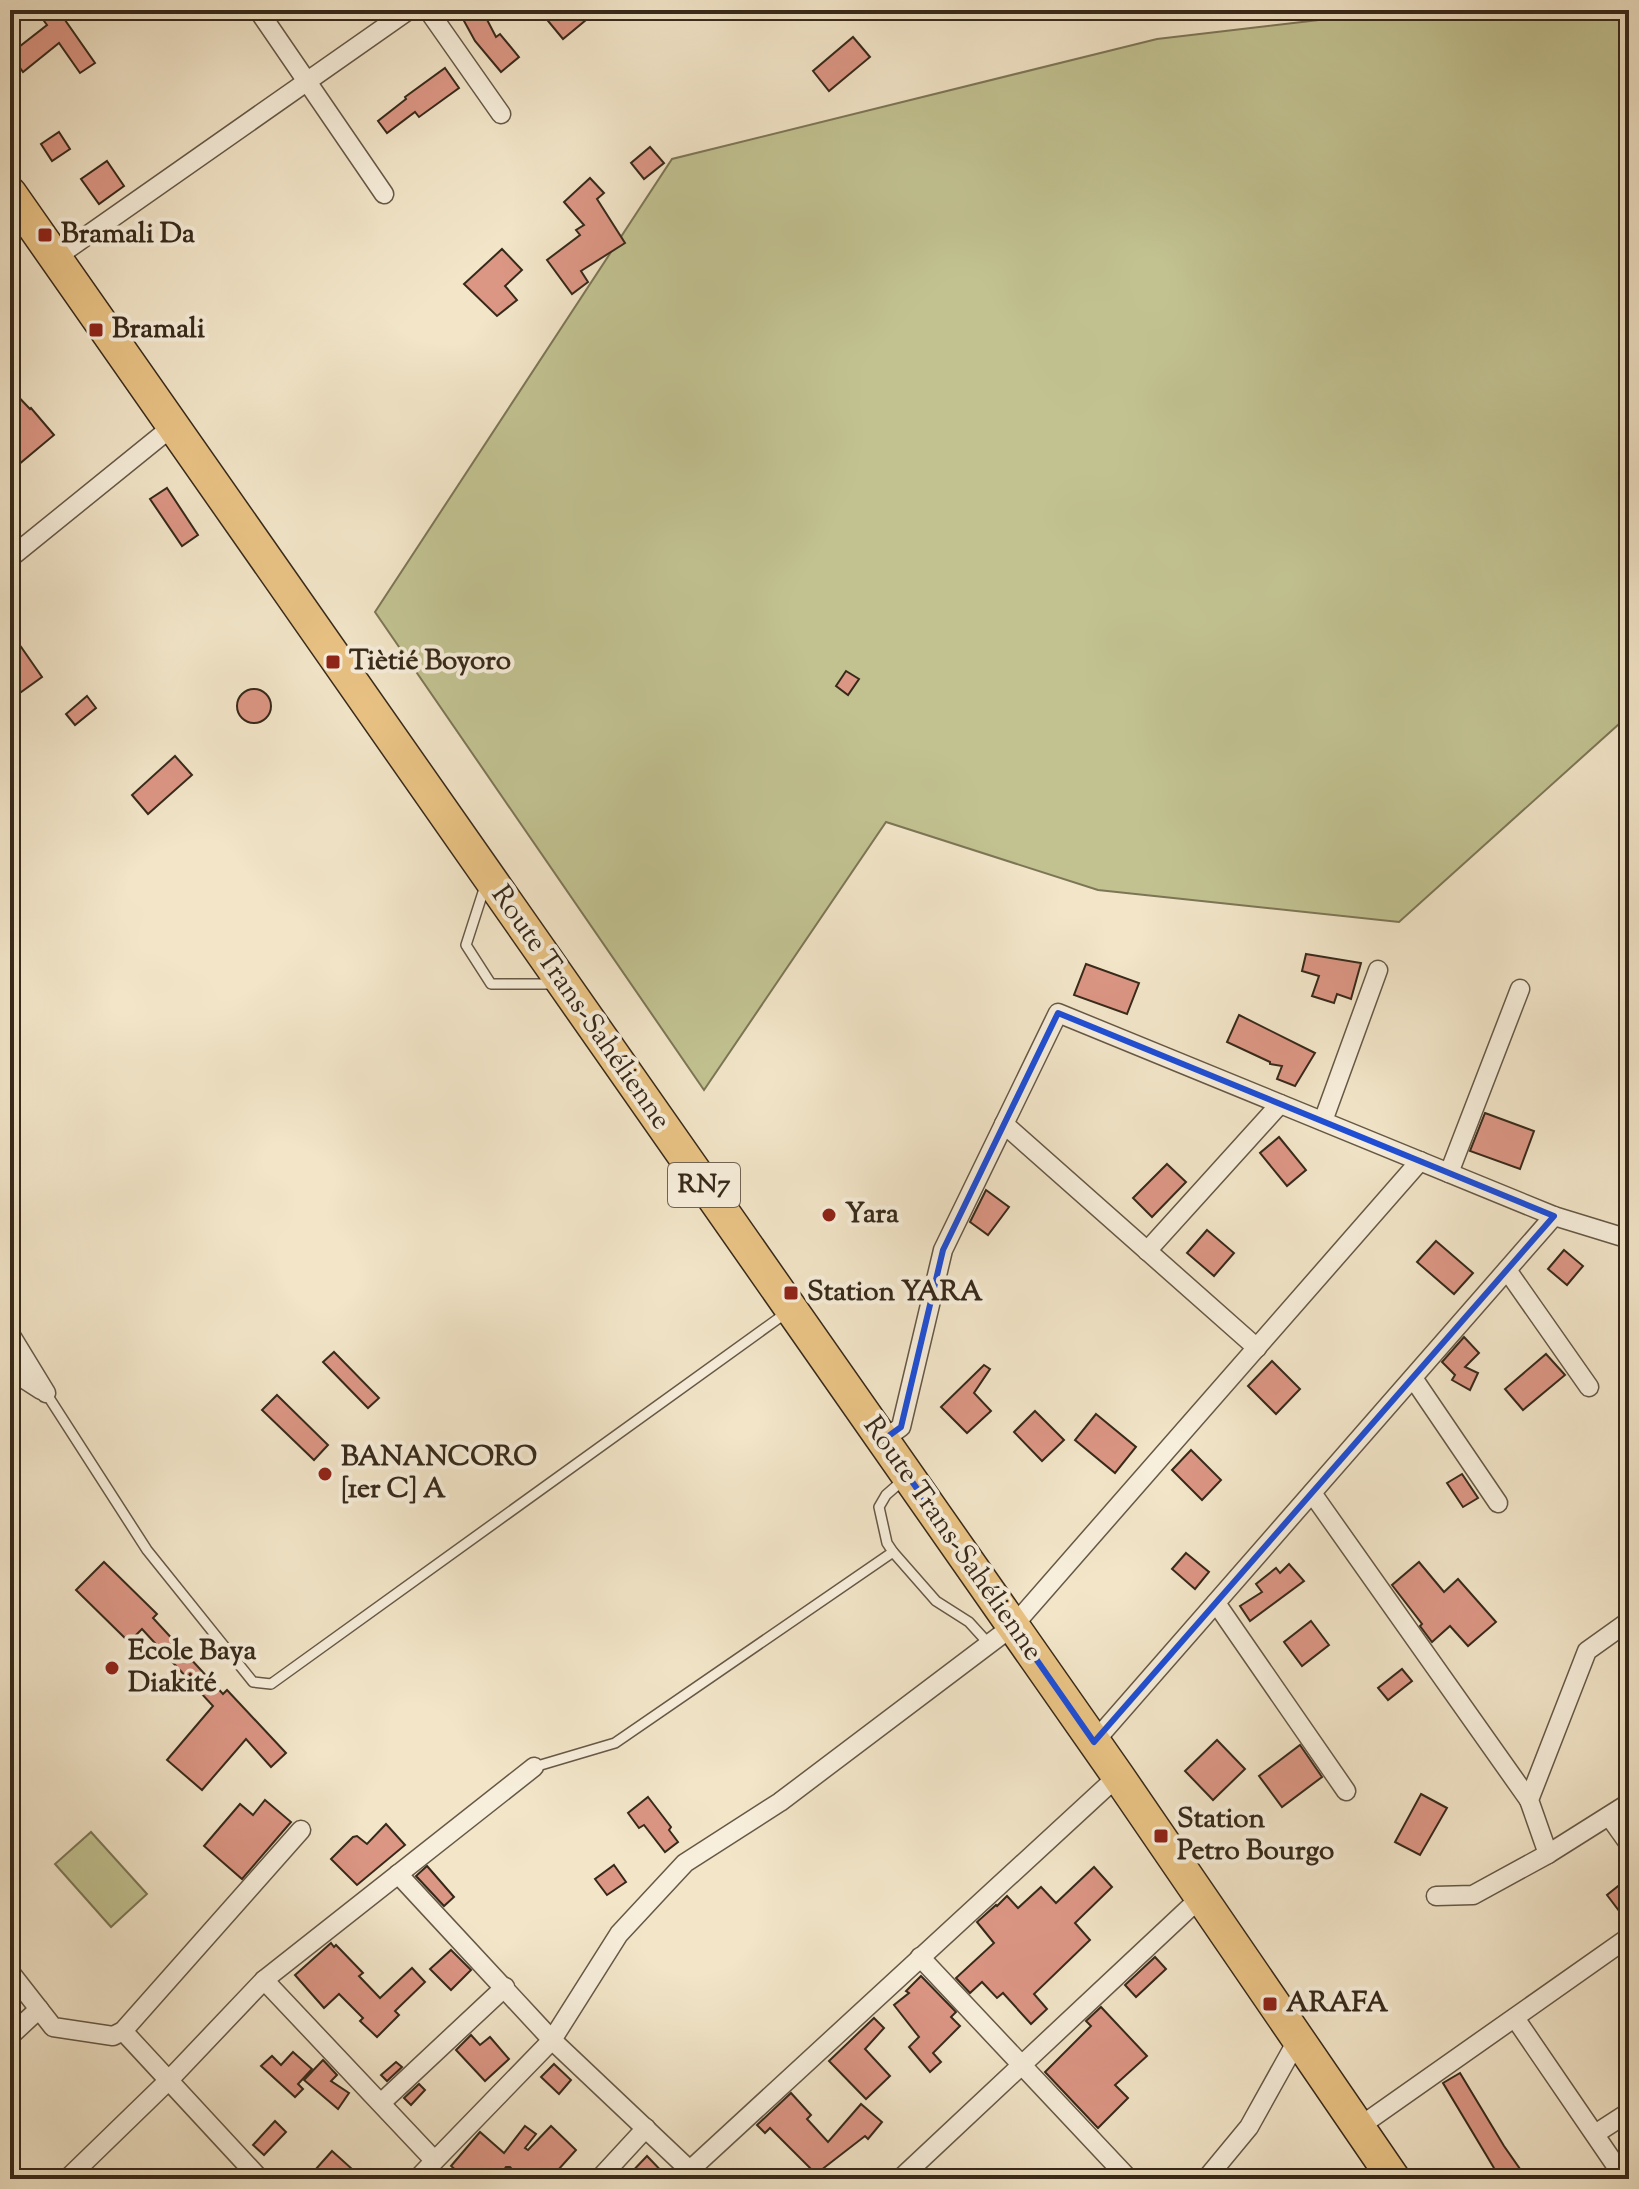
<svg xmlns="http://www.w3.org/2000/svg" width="1639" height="2189" viewBox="0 0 1639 2189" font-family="'Sorts Mill Goudy',serif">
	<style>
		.green { fill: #c2c291; stroke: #7c7656; stroke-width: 2 }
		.building { fill: #dc9684; stroke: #37291a; stroke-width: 2 }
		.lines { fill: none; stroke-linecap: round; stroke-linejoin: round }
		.lane-casing { stroke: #665846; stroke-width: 12 }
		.street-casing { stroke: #665846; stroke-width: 21 }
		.highway-casing { stroke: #37291a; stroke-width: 35 }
		.lane { stroke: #f7eedb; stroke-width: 9 }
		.street { stroke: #f7eedb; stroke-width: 18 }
		.highway { stroke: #e9c284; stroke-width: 32 }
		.marked { fill: none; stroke: #1d4ed8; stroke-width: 6; stroke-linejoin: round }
		.poi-dot { fill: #8f2418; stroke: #f7eedb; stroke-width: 3 }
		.labels { text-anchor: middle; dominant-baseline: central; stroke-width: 8; stroke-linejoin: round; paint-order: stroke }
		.shield { fill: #f7eedb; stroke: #716454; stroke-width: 2 }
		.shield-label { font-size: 26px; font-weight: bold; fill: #37291a }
		.poi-label { font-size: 28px; font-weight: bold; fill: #37291a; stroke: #f7eedb; text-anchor: start }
		.street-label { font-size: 28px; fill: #37291a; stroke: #f7eedb }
	</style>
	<rect width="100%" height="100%" fill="#f2e5c8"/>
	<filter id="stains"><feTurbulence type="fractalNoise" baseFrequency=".0025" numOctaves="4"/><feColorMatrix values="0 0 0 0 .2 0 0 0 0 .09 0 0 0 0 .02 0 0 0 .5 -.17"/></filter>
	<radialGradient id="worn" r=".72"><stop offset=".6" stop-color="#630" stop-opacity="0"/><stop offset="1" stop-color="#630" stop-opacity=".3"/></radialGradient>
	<!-- green -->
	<g class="green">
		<polygon points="1404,10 1629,10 1629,715 1399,922 1098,890 886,822 704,1090 375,612 672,159 1157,39"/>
		<polygon points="91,1832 147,1894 111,1927 55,1864"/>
	</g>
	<!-- building -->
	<g class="building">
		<polygon points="36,10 58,10 95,63 80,73 59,43 23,72 10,54 47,25"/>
		<polygon points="458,10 482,10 496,37 500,34 519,57 501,72 475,41"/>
		<polygon points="539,10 598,10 563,39"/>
		<polygon points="853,37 870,57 829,91 813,71"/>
		<polygon points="445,68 459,88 419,117 415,112 387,133 378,121 406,99 405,97"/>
		<polygon points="59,132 70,149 52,161 41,144"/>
		<polygon points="650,147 664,163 644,179 631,163"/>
		<polygon points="107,161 124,186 99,204 81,179"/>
		<polygon points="590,178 604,193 597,199 625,243 581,271 588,282 572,294 547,260 580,235 576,230 584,225 564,202"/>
		<polygon points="502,249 522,270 505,286 517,300 497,316 464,284"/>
		<polygon points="10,388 30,409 31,408 54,435 18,465 10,456"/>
		<polygon points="167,488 198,535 182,546 150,499"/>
		<polygon points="10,631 42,677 10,700"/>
		<polygon points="846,671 859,679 848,695 836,686"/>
		<circle cx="254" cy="706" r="17"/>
		<polygon points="87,696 96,708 75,725 66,714"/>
		<polygon points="175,756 192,775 148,814 132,795"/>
		<polygon points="1306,954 1361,963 1351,999 1337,994 1334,1003 1312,996 1319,976 1302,971"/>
		<polygon points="1086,964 1139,983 1127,1014 1074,995"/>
		<polygon points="1239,1015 1315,1053 1295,1086 1277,1079 1282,1066 1270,1064 1270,1062 1227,1042"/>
		<polygon points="1485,1113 1534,1131 1520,1169 1470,1151"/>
		<polygon points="1279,1137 1306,1170 1287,1186 1260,1153"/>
		<polygon points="1167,1164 1186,1182 1152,1217 1133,1198"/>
		<polygon points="986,1190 1009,1207 988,1235 970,1222"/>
		<polygon points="1207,1230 1234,1253 1214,1276 1187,1253"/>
		<polygon points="1436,1241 1473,1273 1454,1294 1417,1262"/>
		<polygon points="1564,1250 1583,1266 1567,1285 1548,1269"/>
		<polygon points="1464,1337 1479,1353 1465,1367 1478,1373 1470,1390 1452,1380 1455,1375 1442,1362"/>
		<polygon points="334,1352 379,1398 368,1408 323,1362"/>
		<polygon points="1546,1354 1565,1375 1523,1410 1505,1389"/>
		<polygon points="1272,1361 1300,1389 1276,1414 1248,1386"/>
		<polygon points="984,1365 990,1369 974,1393 991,1411 967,1433 941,1407"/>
		<polygon points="277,1395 328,1445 314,1460 262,1410"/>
		<polygon points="1035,1411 1064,1440 1042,1461 1014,1432"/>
		<polygon points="1096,1414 1136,1447 1115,1473 1075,1440"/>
		<polygon points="1191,1450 1221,1480 1202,1500 1172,1470"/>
		<polygon points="1462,1474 1478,1498 1463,1507 1447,1483"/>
		<polygon points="1186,1553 1209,1572 1195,1589 1172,1569"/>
		<polygon points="104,1562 157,1614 153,1618 223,1694 227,1690 286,1753 271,1767 246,1739 202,1790 167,1760 213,1706 142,1629 129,1642 76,1590"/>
		<polygon points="1419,1562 1444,1592 1458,1579 1496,1622 1468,1646 1450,1626 1432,1642 1420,1626 1422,1624 1392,1585"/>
		<polygon points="1289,1564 1304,1581 1250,1621 1240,1606 1262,1592 1256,1584 1276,1568 1280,1573"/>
		<polygon points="1311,1621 1329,1645 1302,1666 1284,1642"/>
		<polygon points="1402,1669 1412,1681 1388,1700 1378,1688"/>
		<polygon points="1217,1740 1245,1769 1213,1800 1185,1771"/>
		<polygon points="1300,1745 1322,1777 1282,1807 1259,1776"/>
		<polygon points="1421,1794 1447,1808 1420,1855 1395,1842"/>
		<polygon points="648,1797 671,1827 669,1830 678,1842 665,1852 644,1825 639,1828 628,1813"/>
		<polygon points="265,1800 291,1822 242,1879 204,1846 240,1804 253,1815"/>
		<polygon points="386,1824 405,1845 357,1885 331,1859 353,1837 357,1836 367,1844"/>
		<polygon points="614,1865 626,1882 607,1895 595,1879"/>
		<polygon points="427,1866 454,1897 444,1906 416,1876"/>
		<polygon points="1094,1867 1112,1887 1075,1923 1090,1940 1034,1994 1047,2009 1031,2024 1003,1993 997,1998 982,1982 970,1993 956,1978 994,1943 977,1922 996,1905 997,1906 1007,1896 1018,1908 1041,1887 1056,1903"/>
		<polygon points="1622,1883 1629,1892 1629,1924 1607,1895"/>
		<polygon points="331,1943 334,1947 336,1945 363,1973 359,1976 380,1998 412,1968 425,1982 395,2011 399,2015 377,2037 360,2021 363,2018 339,1994 324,2008 295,1975"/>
		<polygon points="451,1950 471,1970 451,1990 430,1969"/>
		<polygon points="1155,1957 1166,1969 1136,1997 1125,1985"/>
		<polygon points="921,1976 956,2012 951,2017 960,2026 933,2053 941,2062 930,2072 909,2047 919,2037 894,2005 909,1993 906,1991"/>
		<polygon points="1101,2007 1147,2056 1115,2085 1128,2098 1098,2128 1045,2072 1091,2026 1086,2021"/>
		<polygon points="874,2018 884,2028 865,2049 890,2076 866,2099 829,2061"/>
		<polygon points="471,2035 480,2045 490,2037 509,2059 485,2081 456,2050"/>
		<polygon points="293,2052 312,2069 298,2084 303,2089 295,2097 261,2066 272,2056 281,2065"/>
		<polygon points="323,2060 337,2075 331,2081 349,2093 338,2109 304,2080"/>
		<polygon points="396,2062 402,2067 387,2081 381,2075"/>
		<polygon points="554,2064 571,2080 559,2094 541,2077"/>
		<polygon points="1460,2073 1504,2146 1527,2179 1501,2179 1494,2168 1443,2083"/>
		<polygon points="419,2084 425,2090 411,2105 404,2098"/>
		<polygon points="791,2093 811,2115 807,2119 828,2142 861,2104 882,2122 868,2139 865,2136 816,2174 770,2128 765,2133 757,2125"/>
		<polygon points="275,2121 286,2132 264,2155 253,2145"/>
		<polygon points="525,2126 536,2134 525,2148 528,2150 551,2126 576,2150 550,2179 521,2179 510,2167 506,2167 497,2179 466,2179 451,2166 480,2132 504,2153"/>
		<polygon points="332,2151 352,2169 343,2179 307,2179"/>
		<polygon points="647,2156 669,2179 625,2179"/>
	</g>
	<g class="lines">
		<defs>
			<g id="lane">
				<polyline points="485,886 466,945 491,984 556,984"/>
				<polyline points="46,1393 147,1550 253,1682 271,1684 786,1313"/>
				<polyline points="893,1552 936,1601 969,1622 989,1644"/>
				<polyline points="534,1767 615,1743 893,1552 887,1543 879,1507 886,1495 902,1481"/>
			</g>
			<g id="street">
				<polyline points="258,10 384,194"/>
				<polyline points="428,10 501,114"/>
				<polyline points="55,258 409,10"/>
				<polyline points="10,558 173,426"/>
				<polyline points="1323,1121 1378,970"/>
				<polyline points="1004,1124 1257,1348"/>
				<polyline points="1449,1173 1520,989"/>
				<polyline points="1147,1251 1280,1104"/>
				<polyline points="1507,1270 1589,1387"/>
				<polyline points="10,1334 46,1393"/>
				<polyline points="10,1370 41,1390"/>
				<polyline points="1413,1378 1498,1503"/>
				<polyline points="883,1440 901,1427 943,1250 1058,1013 1554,1216 1629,1239"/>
				<polyline points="1312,1493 1529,1800"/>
				<polyline points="1216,1603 1346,1791"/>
				<polyline points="1094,1742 1554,1216"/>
				<polyline points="1609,1816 1629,1844"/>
				<polyline points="1548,1854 1529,1800 1587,1651 1629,1621"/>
				<polyline points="398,1874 552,2040 699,2179"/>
				<polyline points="1436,1896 1473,1895 1548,1854 1629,1803"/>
				<polyline points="920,1957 1129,2179"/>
				<polyline points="10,1972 53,2027 113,2036 123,2031 301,1830"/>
				<polyline points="264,1980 434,2160"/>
				<polyline points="1515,2018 1625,2179"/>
				<polyline points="123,2031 260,2179"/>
				<polyline points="10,2036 39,2009"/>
				<polyline points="381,2103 505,1987"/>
				<polyline points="1359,2127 1629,1937"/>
				<polyline points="1595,2134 1629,2112"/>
				<polyline points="690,2170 1118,1776"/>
				<polyline points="67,2179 169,2080 264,1980 534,1767"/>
				<polyline points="417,2179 552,2040 619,1934 685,1863 780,1802 1013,1626 1420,1161"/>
				<polyline points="599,2179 646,2128"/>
				<polyline points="900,2179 1201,1897"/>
				<polyline points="1206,2179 1249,2127 1298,2039"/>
			</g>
			<polyline id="highway" points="10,193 1118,1776 1394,2179"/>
		</defs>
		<!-- lane casing -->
		<use href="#lane" class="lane-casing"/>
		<!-- street casing -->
		<use href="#street" class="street-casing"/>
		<!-- highway casing -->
		<use href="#highway" class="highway-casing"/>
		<!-- lane -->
		<use href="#lane" class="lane"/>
		<!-- street -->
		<use href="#street" class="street"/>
		<!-- highway -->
		<use href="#highway" class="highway"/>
	</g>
	<!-- marked area -->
	<path class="marked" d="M1058,1013L1554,1216L1094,1742L883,1440L901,1427L943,1250Z"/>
	<!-- markers -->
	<g class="poi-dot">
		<rect x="37" y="227" width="16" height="16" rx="4"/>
		<rect x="88" y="322" width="16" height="16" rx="4"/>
		<rect x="325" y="654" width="16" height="16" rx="4"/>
		<circle cx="829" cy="1215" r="8"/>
		<rect x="783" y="1285" width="16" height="16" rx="4"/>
		<circle cx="325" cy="1474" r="8"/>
		<circle cx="112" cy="1668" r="8"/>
		<rect x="1153" y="1828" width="16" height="16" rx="4"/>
		<rect x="1262" y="1996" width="16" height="16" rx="4"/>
	</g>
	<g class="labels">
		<!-- shield labels -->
		<rect class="shield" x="668" y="1163" width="72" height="44" rx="6"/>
		<g class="shield-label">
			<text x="704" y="1185">RN7</text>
		</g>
		<!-- poi labels -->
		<g class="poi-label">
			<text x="61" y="235">Bramali Da</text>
			<text x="112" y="330">Bramali</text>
			<text x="349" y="662">Tiètié Boyoro</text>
			<text x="845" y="1215">Yara</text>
			<text x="807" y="1293">Station YARA</text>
			<text x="341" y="1458">BANANCORO<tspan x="341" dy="32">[1er C] A</tspan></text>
			<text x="128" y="1652">Ecole Baya<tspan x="128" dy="32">Diakité</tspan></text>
			<text x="1177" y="1820">Station<tspan x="1177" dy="32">Petro Bourgo</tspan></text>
			<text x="1286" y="2004">ARAFA</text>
		</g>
		<!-- street labels -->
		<g class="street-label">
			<text transform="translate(580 1008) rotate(55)">Route Trans-Sahélienne</text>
			<text transform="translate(952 1539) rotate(55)">Route Trans-Sahélienne</text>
		</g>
	</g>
	<!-- margin -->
	<rect width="1639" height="2189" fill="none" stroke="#f2e5c8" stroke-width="40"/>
	<rect x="12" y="12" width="1615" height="2165" fill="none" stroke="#37291a" stroke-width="4"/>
	<rect x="20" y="20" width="1599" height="2149" fill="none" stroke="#37291a" stroke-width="2"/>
	<rect width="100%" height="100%" filter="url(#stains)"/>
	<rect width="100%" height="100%" fill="url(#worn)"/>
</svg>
